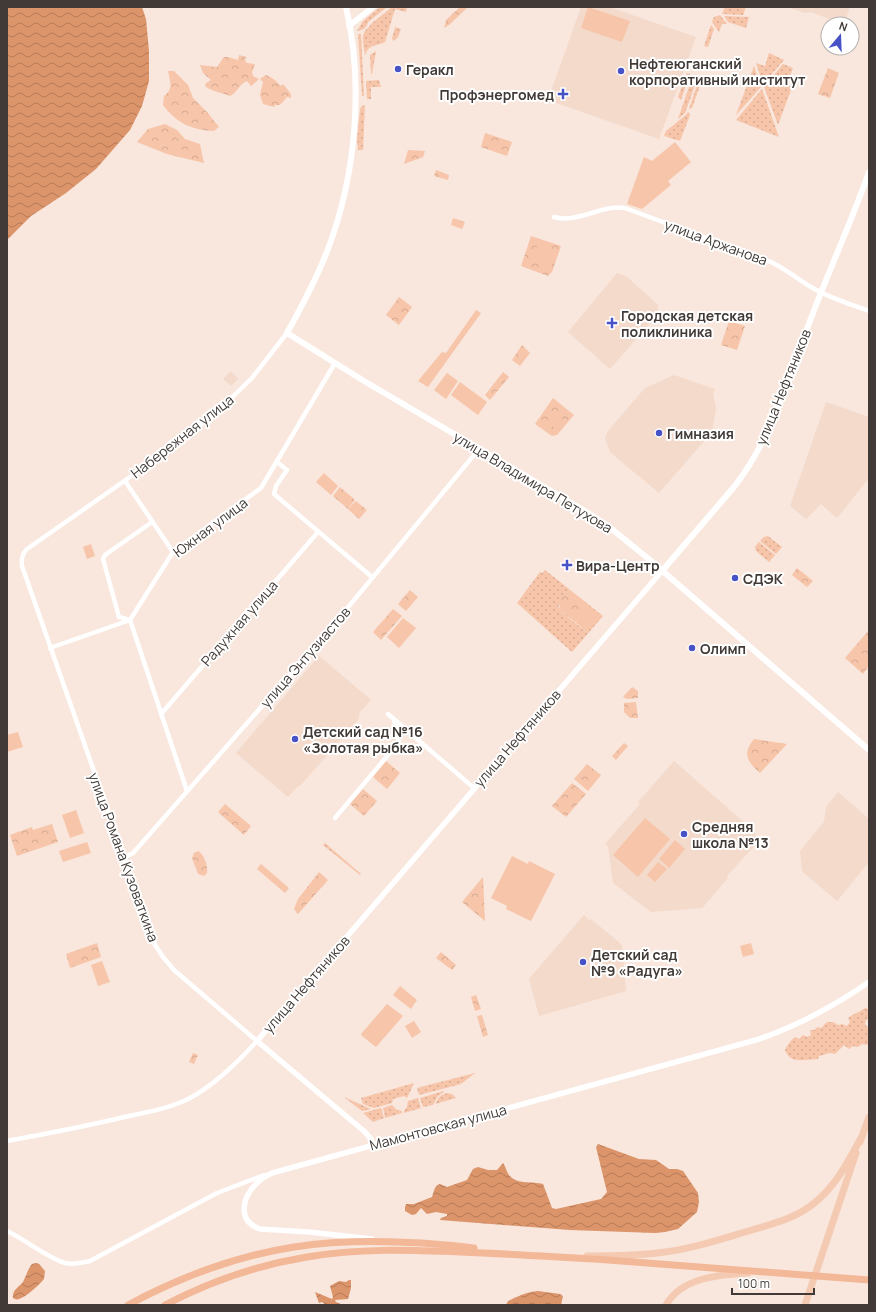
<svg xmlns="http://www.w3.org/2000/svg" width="876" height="1312" viewBox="0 0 876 1312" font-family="Manrope,sans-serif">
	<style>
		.built { fill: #f3dacb }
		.grass { fill: url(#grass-dots); fill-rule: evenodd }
		.forest { fill: url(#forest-crowns) }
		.pitch { fill: #f7c5a9 }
		.water { fill: url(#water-waves) }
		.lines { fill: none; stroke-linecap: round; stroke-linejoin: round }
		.minor { stroke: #fff; stroke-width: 4.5 }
		.tertiary { stroke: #fff; stroke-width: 5.5 }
		.secondary { stroke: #fff; stroke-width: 6 }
		.primary { stroke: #f5cab2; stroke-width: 7 }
		.trunk { stroke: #f2b898; stroke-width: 7 }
		.poi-dot { fill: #4852c7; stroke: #fff; stroke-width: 1.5 }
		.labels { text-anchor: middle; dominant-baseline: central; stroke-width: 4; stroke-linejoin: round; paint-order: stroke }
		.poi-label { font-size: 14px; font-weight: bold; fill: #413a36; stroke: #fff; text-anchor: start }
		.street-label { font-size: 14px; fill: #413a36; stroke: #fff }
	</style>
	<defs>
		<pattern id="grass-dots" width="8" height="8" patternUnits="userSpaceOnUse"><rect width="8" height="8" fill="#f7c5a9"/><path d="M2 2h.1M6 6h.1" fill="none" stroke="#d5aa92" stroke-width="1.8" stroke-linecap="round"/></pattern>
		<pattern id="forest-crowns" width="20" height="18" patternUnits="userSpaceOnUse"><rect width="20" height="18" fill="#f7c5a9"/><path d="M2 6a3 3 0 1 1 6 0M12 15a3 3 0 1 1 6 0" fill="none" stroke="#d5aa92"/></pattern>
		<pattern id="water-waves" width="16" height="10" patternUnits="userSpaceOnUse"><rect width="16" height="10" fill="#dc946a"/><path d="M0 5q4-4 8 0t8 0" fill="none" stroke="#b47a58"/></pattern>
	</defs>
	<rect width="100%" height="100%" fill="#f9e6dc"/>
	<!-- built -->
	<g class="built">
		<polygon points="581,7 609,7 696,37 659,139 548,100"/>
		<polygon points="788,7 850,7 844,24 842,24 811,12 805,13"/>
		<polygon points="617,273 627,277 658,305 657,315 610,369 568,332"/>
		<polygon points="231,371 238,379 231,386 223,379"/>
		<polygon points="674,375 715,389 713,394 716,409 712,432 659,493 610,452 605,438 608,431 645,388"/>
		<polygon points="826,402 869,417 869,478 837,518 821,504 806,519 790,506"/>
		<polygon points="319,656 371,700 360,712 358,720 300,786 297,787 288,797 236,753"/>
		<polygon points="674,761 755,832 757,843 727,876 728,878 702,908 651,912 613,883 608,846 605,844 640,804 638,802"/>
		<polygon points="838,792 869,819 869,862 837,901 802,871 800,851 824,822 826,807"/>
		<polygon points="584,915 589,920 591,919 622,945 626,991 539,1016 529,979"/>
	</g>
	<!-- grass -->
	<g class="grass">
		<path d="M380,7H387L368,22C367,28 363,30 357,31L363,21Z"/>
		<path d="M392,7H407L406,12L395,9L385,42C375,47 370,43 365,55C364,49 361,36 365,31C367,28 369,28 371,24Z"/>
		<polygon points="725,7 746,7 743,15 722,14"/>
		<polygon points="720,15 727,24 722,24 719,32 712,22 714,17"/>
		<polygon points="724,16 749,17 746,28 728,22"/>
		<polygon points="711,25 714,29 708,47 704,46"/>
		<polygon points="395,27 401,29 398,37 394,41 392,39"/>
		<polygon points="358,34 361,34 364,96 362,96"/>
		<polygon points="376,51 372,74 371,74 370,55"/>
		<polygon points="769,53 784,60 763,84 756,63 765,66"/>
		<polygon points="783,64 793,68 788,82 791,90 778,125 764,87"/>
		<polygon points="754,66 761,87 736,115"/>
		<polygon points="687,73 690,74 681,100 678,97"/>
		<polygon points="699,79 702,80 692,108 689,109"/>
		<polygon points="379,80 381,87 371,87 371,99 367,99 366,81"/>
		<polygon points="697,80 685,113 678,119 690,84"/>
		<polygon points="762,89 779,137 736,120"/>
		<polygon points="364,105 365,105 363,150 358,150 357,139 360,110 361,107"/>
		<polygon points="688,111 690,115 680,141 664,136 666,131 687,114"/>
		<polygon points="768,536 782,547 776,554 760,541 764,537"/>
		<polygon points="759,542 775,555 769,562 756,551 755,547"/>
		<path d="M545,570L603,616L572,652L517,603L540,572L542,573ZM568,590L600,616L586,632L558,609L559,604Z"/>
		<polygon points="325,843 361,874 360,875 323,845"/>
		<path d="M865,1008L868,1009L869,1018L866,1020L865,1024L867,1027L869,1026V1045L862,1044L858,1047L853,1046L849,1049L844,1045L835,1054L830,1053L819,1056L818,1059C807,1059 790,1065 785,1050C787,1045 790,1041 795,1037L799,1039L803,1035L807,1037L811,1035L810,1030H814L818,1027L821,1028L827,1022H833L838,1025L842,1024L847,1026L850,1022L848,1018C853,1014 860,1012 865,1008Z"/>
		<polygon points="475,1073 461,1084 419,1095 417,1088"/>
		<polygon points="414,1083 407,1098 404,1096 393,1099 392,1103 374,1108 363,1104 361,1098"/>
		<polygon points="444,1091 444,1092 438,1096 433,1105 423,1107 420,1098"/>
		<polygon points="447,1093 452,1094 456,1098 435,1104 440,1096"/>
		<polygon points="344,1097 371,1109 362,1111"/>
		<polygon points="418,1098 421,1108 404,1113 404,1111 407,1107 408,1101"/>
		<polygon points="392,1105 397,1110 402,1111 402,1113 385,1118 383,1108"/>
		<polygon points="381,1108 384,1118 373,1122 363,1113"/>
	</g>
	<!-- forest -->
	<g class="forest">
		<polygon points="460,7 468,7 449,25 444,28 446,20"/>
		<path d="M239,55L246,57L245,61L247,63L255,64L252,72L253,76L259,79L251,86L247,81C239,84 238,92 230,96C221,92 212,92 205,86L206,83L211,80L203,73L200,65L217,67L224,57H228L238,60Z"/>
		<polygon points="828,68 839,73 830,98 818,94"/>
		<path d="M168,71H174L188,85L193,98L207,112L219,127L214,131C193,131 175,122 163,105L164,96C174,89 170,82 168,71Z"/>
		<path d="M266,75C272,77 277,82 281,86L283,84L291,94V98L287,97L280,105H275L274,107L263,104L260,95L263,82L260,79Z"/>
		<polygon points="165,124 177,130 185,139 200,144 204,163 167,154 137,142 148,129"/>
		<polygon points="485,133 512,142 507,156 481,147"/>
		<polygon points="408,150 425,151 423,157 404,164"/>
		<polygon points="436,170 449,175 448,180 434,176"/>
		<polygon points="453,218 465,222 462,229 451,225"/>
		<polygon points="531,236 561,246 552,272 548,276 521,266"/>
		<polygon points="399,297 412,307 399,325 386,315"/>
		<polygon points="729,321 745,326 737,350 721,345"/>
		<polygon points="522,345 530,353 520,366 512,360"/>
		<polygon points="503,372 509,377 490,400 485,395"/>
		<polygon points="553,398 574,415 557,435 552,436 535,424"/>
		<polygon points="340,487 355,500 348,509 333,496"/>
		<polygon points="356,501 367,510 359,519 348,509"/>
		<polygon points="797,568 813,581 807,587 792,575"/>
		<polygon points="410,590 418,597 406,611 398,604"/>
		<polygon points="568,590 589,606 575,622 558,609 560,606 558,603"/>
		<polygon points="393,609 402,616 381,640 373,632"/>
		<polygon points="869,630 869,666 863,674 845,658"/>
		<polygon points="632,687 638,691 638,698 627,699 623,697"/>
		<polygon points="636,702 638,718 630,718 624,712 624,703"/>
		<path d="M754,739L787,744L760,773C747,761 742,754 754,739Z"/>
		<polygon points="624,743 628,746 616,760 612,756"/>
		<polygon points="386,761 400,773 387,789 373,777"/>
		<polygon points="587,764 601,775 588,791 574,779"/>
		<polygon points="572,783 586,794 566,817 552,806"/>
		<polygon points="363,789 377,801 364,816 350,804"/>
		<polygon points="225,804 251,826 244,835 218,812"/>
		<polygon points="52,824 58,842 17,856 10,835 32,827 33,830"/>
		<path d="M198,851C204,854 208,866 207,873L204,876L198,874L192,858L194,853Z"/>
		<polygon points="319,872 328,880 298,914 294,909 298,899"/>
		<polygon points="483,877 485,921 462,902"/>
		<polygon points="97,943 101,957 70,968 66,954"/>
		<polygon points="441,952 456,965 452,970 436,958"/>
		<polygon points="476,995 481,1009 475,1011 471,997"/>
		<polygon points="482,1015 488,1035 483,1037 477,1016"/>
		<polygon points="193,1053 198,1055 194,1064 189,1062"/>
	</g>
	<!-- pitch -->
	<g class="pitch">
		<polygon points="588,7 630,21 622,42 581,28"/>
		<polygon points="675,142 691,162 668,181 671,185 642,209 627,204 644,157 652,161"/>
		<polygon points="539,240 553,245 546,265 532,261"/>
		<polygon points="476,310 481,313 428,387 418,381 442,352 446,353"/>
		<polygon points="447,373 458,381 446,399 434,390"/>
		<polygon points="460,382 487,402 478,415 451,395"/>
		<polygon points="557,414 566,422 558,431 549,423"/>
		<polygon points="324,473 338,486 331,495 316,482"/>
		<polygon points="91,544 95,556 87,559 83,547"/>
		<polygon points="589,606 601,616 586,632 575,622"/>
		<polygon points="403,618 416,628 399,648 387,637"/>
		<polygon points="18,732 23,747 7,752 7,735"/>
		<polygon points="76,810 84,833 70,838 62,815"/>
		<polygon points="645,818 670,839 638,877 613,855"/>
		<polygon points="675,840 685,849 669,868 659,859"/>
		<polygon points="87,842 91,853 63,862 59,851"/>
		<polygon points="512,856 528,864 529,861 555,874 531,921 506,909 507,906 491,898"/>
		<polygon points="658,862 667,869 655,882 647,875"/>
		<polygon points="261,864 289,888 285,893 257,869"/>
		<polygon points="751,943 754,954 743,957 740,946"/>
		<polygon points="102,961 110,982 98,986 91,965"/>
		<polygon points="400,986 417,1000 411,1009 393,995"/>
		<polygon points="387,1004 403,1016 376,1047 362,1036 361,1034"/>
		<polygon points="414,1021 421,1032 412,1038 405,1026"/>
	</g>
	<!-- water -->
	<g class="water">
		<polygon points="7,7 142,7 146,19 149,51 149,81 142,106 130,130 96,169 66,193 31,216 7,240"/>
		<path d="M598,1144L639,1159L656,1160L669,1169H677L683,1171L698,1193L699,1202L697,1212L678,1229L665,1232L655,1233L570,1230L440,1220L441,1218L447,1216V1214L436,1212L427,1214L421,1208L416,1214L412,1215L405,1211V1207L406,1204H414L432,1197C434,1192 434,1185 440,1184L447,1187L467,1180L473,1169L478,1167L488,1170H497L503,1163C506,1167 506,1171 509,1175C517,1185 532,1181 543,1184L552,1208L556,1209L601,1199L607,1192L596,1147Z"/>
		<path d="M36,1263L39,1264L45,1271L44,1279C39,1285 26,1297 19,1299C16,1300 15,1299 13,1298C12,1290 19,1287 23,1282C26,1276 28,1269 32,1264Z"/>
		<polygon points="349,1280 351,1280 351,1288 348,1299 335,1300 336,1302 343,1305 326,1305 322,1302 319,1303 315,1292 332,1299 333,1297 330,1286 339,1281 346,1282"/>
		<path d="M538,1291L560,1294L563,1296L561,1305H506L508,1301C518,1296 527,1292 538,1291Z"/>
	</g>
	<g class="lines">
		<!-- minor -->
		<g class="minor">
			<path d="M554,217C578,224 601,204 625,208L771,262C786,269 797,279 811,287C829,298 850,304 869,311"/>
			<polyline points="277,462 287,470 276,486 274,494 372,577"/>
			<polyline points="125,481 173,552"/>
			<polyline points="130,620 119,617 103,559 105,555 152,522"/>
			<polyline points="50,648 130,620"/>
			<polyline points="161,714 318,532"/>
			<polyline points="388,714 474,788"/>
			<polyline points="187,791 130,620 173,552 261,488 335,363"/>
			<polyline points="335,818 399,742 394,720"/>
			<polyline points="124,858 133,853 335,623 479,449"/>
			<path d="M7,1141C45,1134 83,1127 120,1118C143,1113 169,1109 190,1098C216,1084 238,1062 257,1041L174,970L163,957L155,945L22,566C21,559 22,554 27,549L160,456L217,412L252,378L287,333"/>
			<path d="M7,1231C24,1239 48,1258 65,1263C73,1265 81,1263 90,1261L217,1193L264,1175"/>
		</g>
		<!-- tertiary -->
		<g class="tertiary">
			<polyline points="373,1144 371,1139 365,1132 257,1041 662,571"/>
			<path d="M372,1239L309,1232L260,1229C237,1221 242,1198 256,1184C260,1179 266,1176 272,1173L756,1040C796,1027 834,1006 869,982"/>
		</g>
		<!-- secondary -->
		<g class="secondary">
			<path d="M346,7C364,84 356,175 328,249C317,278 302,306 287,333L364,381L585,511L608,526L650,560L869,750"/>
			<polyline points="349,26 373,7"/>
			<path d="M662,571L734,487C774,436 790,372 813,313C831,266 852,220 869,172"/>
		</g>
		<!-- primary -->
		<g class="primary">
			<polyline points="860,1142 869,1117"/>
			<path d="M587,1256C610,1256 633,1256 657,1253C689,1250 721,1239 752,1230C772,1224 796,1218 813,1204C836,1186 848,1162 861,1138"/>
			<path d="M666,1305C682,1277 719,1275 748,1273"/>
			<polyline points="805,1305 856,1153"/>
		</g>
		<!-- trunk -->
		<g class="trunk">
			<path d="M128,1305C180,1277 237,1256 294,1247C354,1238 414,1241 474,1248"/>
			<path d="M165,1305C209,1282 258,1265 307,1257C358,1248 410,1250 461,1252C510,1254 559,1257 608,1260C695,1267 782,1274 869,1280"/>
		</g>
	</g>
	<!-- markers -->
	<g class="poi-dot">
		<circle cx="398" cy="69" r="4"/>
		<circle cx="621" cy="71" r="4"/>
		<path d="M561 88h4v4h4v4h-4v4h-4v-4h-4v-4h4z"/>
		<path d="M610 317h4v4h4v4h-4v4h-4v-4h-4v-4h4z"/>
		<circle cx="659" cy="433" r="4"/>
		<path d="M565 559h4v4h4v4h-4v4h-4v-4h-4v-4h4z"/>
		<circle cx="735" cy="578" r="4"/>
		<circle cx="692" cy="648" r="4"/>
		<circle cx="295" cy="739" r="4"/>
		<circle cx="684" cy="834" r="4"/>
		<circle cx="583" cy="962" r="4"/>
	</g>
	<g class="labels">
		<!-- poi labels -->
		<g class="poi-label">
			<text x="629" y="63">Нефтеюганский<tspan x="629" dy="16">корпоративный институт</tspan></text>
			<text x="406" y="69">Геракл</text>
			<text x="554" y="94" text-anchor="end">Профэнергомед</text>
			<text x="621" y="315">Городская детская<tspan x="621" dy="16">поликлиника</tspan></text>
			<text x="667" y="433">Гимназия</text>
			<text x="576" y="565">Вира-Центр</text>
			<text x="743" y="578">СДЭК</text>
			<text x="700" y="648">Олимп</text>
			<text x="303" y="731">Детский сад №16<tspan x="303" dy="16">«Золотая рыбка»</tspan></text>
			<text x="692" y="826">Средняя<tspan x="692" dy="16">школа №13</tspan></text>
			<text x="591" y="954">Детский сад<tspan x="591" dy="16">№9 «Радуга»</tspan></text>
		</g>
		<!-- street labels -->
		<g class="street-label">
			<text transform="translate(716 242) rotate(20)">улица Аржанова</text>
			<text transform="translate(783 387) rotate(-68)">улица Нефтяников</text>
			<text transform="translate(182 436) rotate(-38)">Набережная улица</text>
			<text transform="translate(533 482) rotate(31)">улица Владимира Петухова</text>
			<text transform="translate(210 527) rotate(-37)">Южная улица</text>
			<text transform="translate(239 623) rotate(-49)">Радужная улица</text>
			<text transform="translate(305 657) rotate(-49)">улица Энтузиастов</text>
			<text transform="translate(517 738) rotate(-49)">улица Нефтяников</text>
			<text transform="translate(124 857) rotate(70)">улица Романа Кузоваткина</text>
			<text transform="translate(306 984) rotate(-49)">улица Нефтяников</text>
			<text transform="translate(438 1127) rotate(-15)">Мамонтовская улица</text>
		</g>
	</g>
	<!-- border -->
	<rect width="876" height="1312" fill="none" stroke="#413a36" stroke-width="16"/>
	<!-- north arrow -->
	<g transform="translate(840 36) rotate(19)"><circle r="19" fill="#ffffff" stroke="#b3b0af"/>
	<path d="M0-3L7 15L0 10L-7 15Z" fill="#4852c7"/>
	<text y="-6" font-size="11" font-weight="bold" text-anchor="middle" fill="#413a36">N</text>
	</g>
	<!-- scale -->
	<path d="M732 1288v6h82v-6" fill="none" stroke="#413a36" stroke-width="2"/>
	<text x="738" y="1288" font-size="12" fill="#413a36" stroke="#ffffff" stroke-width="3" paint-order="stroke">100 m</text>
</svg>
